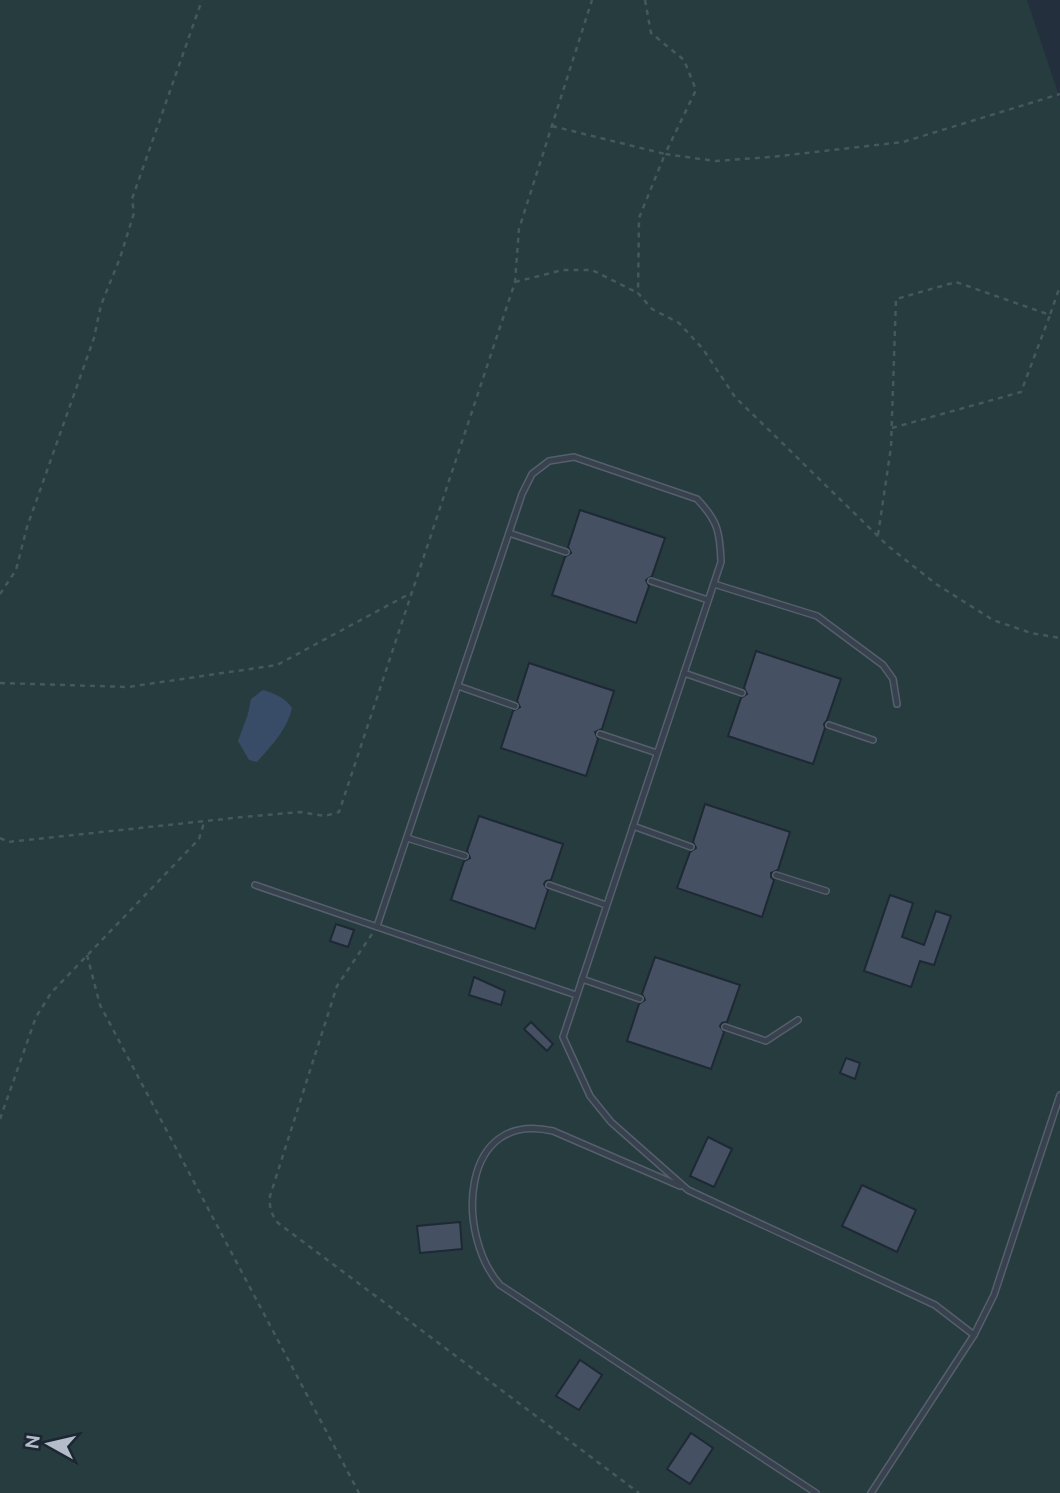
<svg xmlns="http://www.w3.org/2000/svg" width="1060" height="1493" viewBox="0 0 1060 1493" font-family="Ubuntu,sans-serif">
	<style>
		.green { fill: #263c3f }
		.water { fill: #394c67 }
		.building { fill: #455162; stroke: #1f2835; stroke-width: 2 }
		.lines { fill: none; stroke-linecap: round; stroke-linejoin: round }
		.service-casing { stroke: #565f6c; stroke-width: 8 }
		.path { stroke: #44595c; stroke-width: 2.5; stroke-dasharray: 5 5; stroke-linecap: butt }
		.service { stroke: #38414e; stroke-width: 5 }
	</style>
	<rect width="100%" height="100%" fill="#242f3e"/>
	<!-- green -->
	<polygon class="green" points="0,0 1027,0 1060,99 1060,1493 0,1493"/>
	<!-- water -->
	<path class="water" d="M263,690C274,693 286,698 292,708C287,730 271,746 257,762L249,760L238,741L248,714L251,699Z"/>
	<!-- building -->
	<g class="building">
		<polygon points="580,510 665,538 652,576 646,580 649,586 636,623 552,595 565,557 571,553 568,547"/>
		<polygon points="756,651 841,679 827,720 824,724 825,728 813,764 728,736 741,698 747,694 744,688"/>
		<polygon points="529,663 614,691 602,729 595,732 598,739 586,776 501,748 513,711 520,707 517,701"/>
		<polygon points="705,804 790,832 778,870 771,873 771,877 774,880 762,917 677,888 690,852 696,848 693,842"/>
		<polygon points="479,816 563,844 551,880 546,881 544,884 548,890 535,929 451,900 464,861 470,858 467,851"/>
		<polygon points="890,895 913,903 902,937 924,945 936,911 951,916 934,965 920,961 911,987 864,971"/>
		<polygon points="336,924 354,930 348,947 330,941"/>
		<polygon points="655,957 740,985 727,1022 722,1023 720,1026 724,1032 711,1069 627,1041 639,1004 645,1000 642,994"/>
		<polygon points="474,977 505,991 501,1005 469,995"/>
		<polygon points="531,1022 553,1044 547,1051 524,1029"/>
		<polygon points="846,1058 860,1063 855,1079 840,1073"/>
		<polygon points="708,1137 732,1149 714,1187 690,1176"/>
		<polygon points="862,1185 916,1210 897,1252 842,1226"/>
		<polygon points="460,1222 462,1249 420,1253 417,1226"/>
		<polygon points="580,1360 602,1375 579,1410 556,1396"/>
		<polygon points="691,1433 713,1448 690,1484 667,1469"/>
	</g>
	<g class="lines">
		<defs>
			<g id="service">
				<polyline points="509,533 566,552"/>
				<polyline points="651,581 708,600"/>
				<polyline points="714,584 817,616 883,665 893,679 897,704"/>
				<polyline points="684,673 742,693"/>
				<polyline points="458,686 515,706"/>
				<polyline points="829,725 873,740"/>
				<polyline points="600,734 657,753"/>
				<polyline points="633,826 691,847"/>
				<polyline points="407,838 465,856"/>
				<polyline points="776,875 826,891"/>
				<polyline points="255,885 576,995"/>
				<polyline points="549,885 606,905"/>
				<path d="M377,926L522,494L532,474L549,461L574,457L697,499C718,521 720,532 721,562L563,1037L590,1096L611,1122L688,1190L935,1305L974,1335"/>
				<polyline points="582,979 640,999"/>
				<polyline points="725,1027 766,1041 798,1020"/>
				<path d="M680,1186L553,1131C460,1109 455,1234 500,1285L816,1493"/>
				<polyline points="871,1493 974,1335 994,1295 1060,1095"/>
			</g>
		</defs>
		<!-- service casing -->
		<use href="#service" class="service-casing"/>
		<!-- path -->
		<g class="path">
			<polyline points="645,0 651,33 684,60 696,90 665,154 715,161 771,157 903,142 1060,94"/>
			<polyline points="552,126 665,154 639,218 638,293 652,309 679,323 703,349 735,397 888,546 936,584 993,620 1031,633 1060,638"/>
			<polyline points="515,282 563,270 592,270 638,293"/>
			<polyline points="892,428 1021,392 1050,315"/>
			<polyline points="878,535 891,447 896,299 956,282 1050,315 1060,286"/>
			<polyline points="0,594 16,570 27,527 94,338 101,305 120,258 134,213 132,199 202,0"/>
			<polyline points="0,683 128,687 277,665 411,593"/>
			<polyline points="0,838 8,842 243,817 300,812 325,816 339,812 515,282 519,229 592,0"/>
			<path d="M372,934L337,986L270,1196C269,1207 271,1214 278,1223L639,1493"/>
			<polyline points="87,955 100,1005 359,1493"/>
			<polyline points="0,1119 36,1017 51,993 199,839 204,823"/>
		</g>
		<!-- service -->
		<use href="#service" class="service"/>
	</g>
	<!-- north arrow -->
	<g transform="translate(49 1444) rotate(278)" stroke="#1d2633" stroke-width="5" paint-order="stroke">
	<path d="M0-5L12 26L0 18L-12 26Z" fill="#b4bcc9"/>
	<text y="-10" font-size="19" font-weight="bold" text-anchor="middle" fill="#b4bcc9">N</text>
	</g>
</svg>
